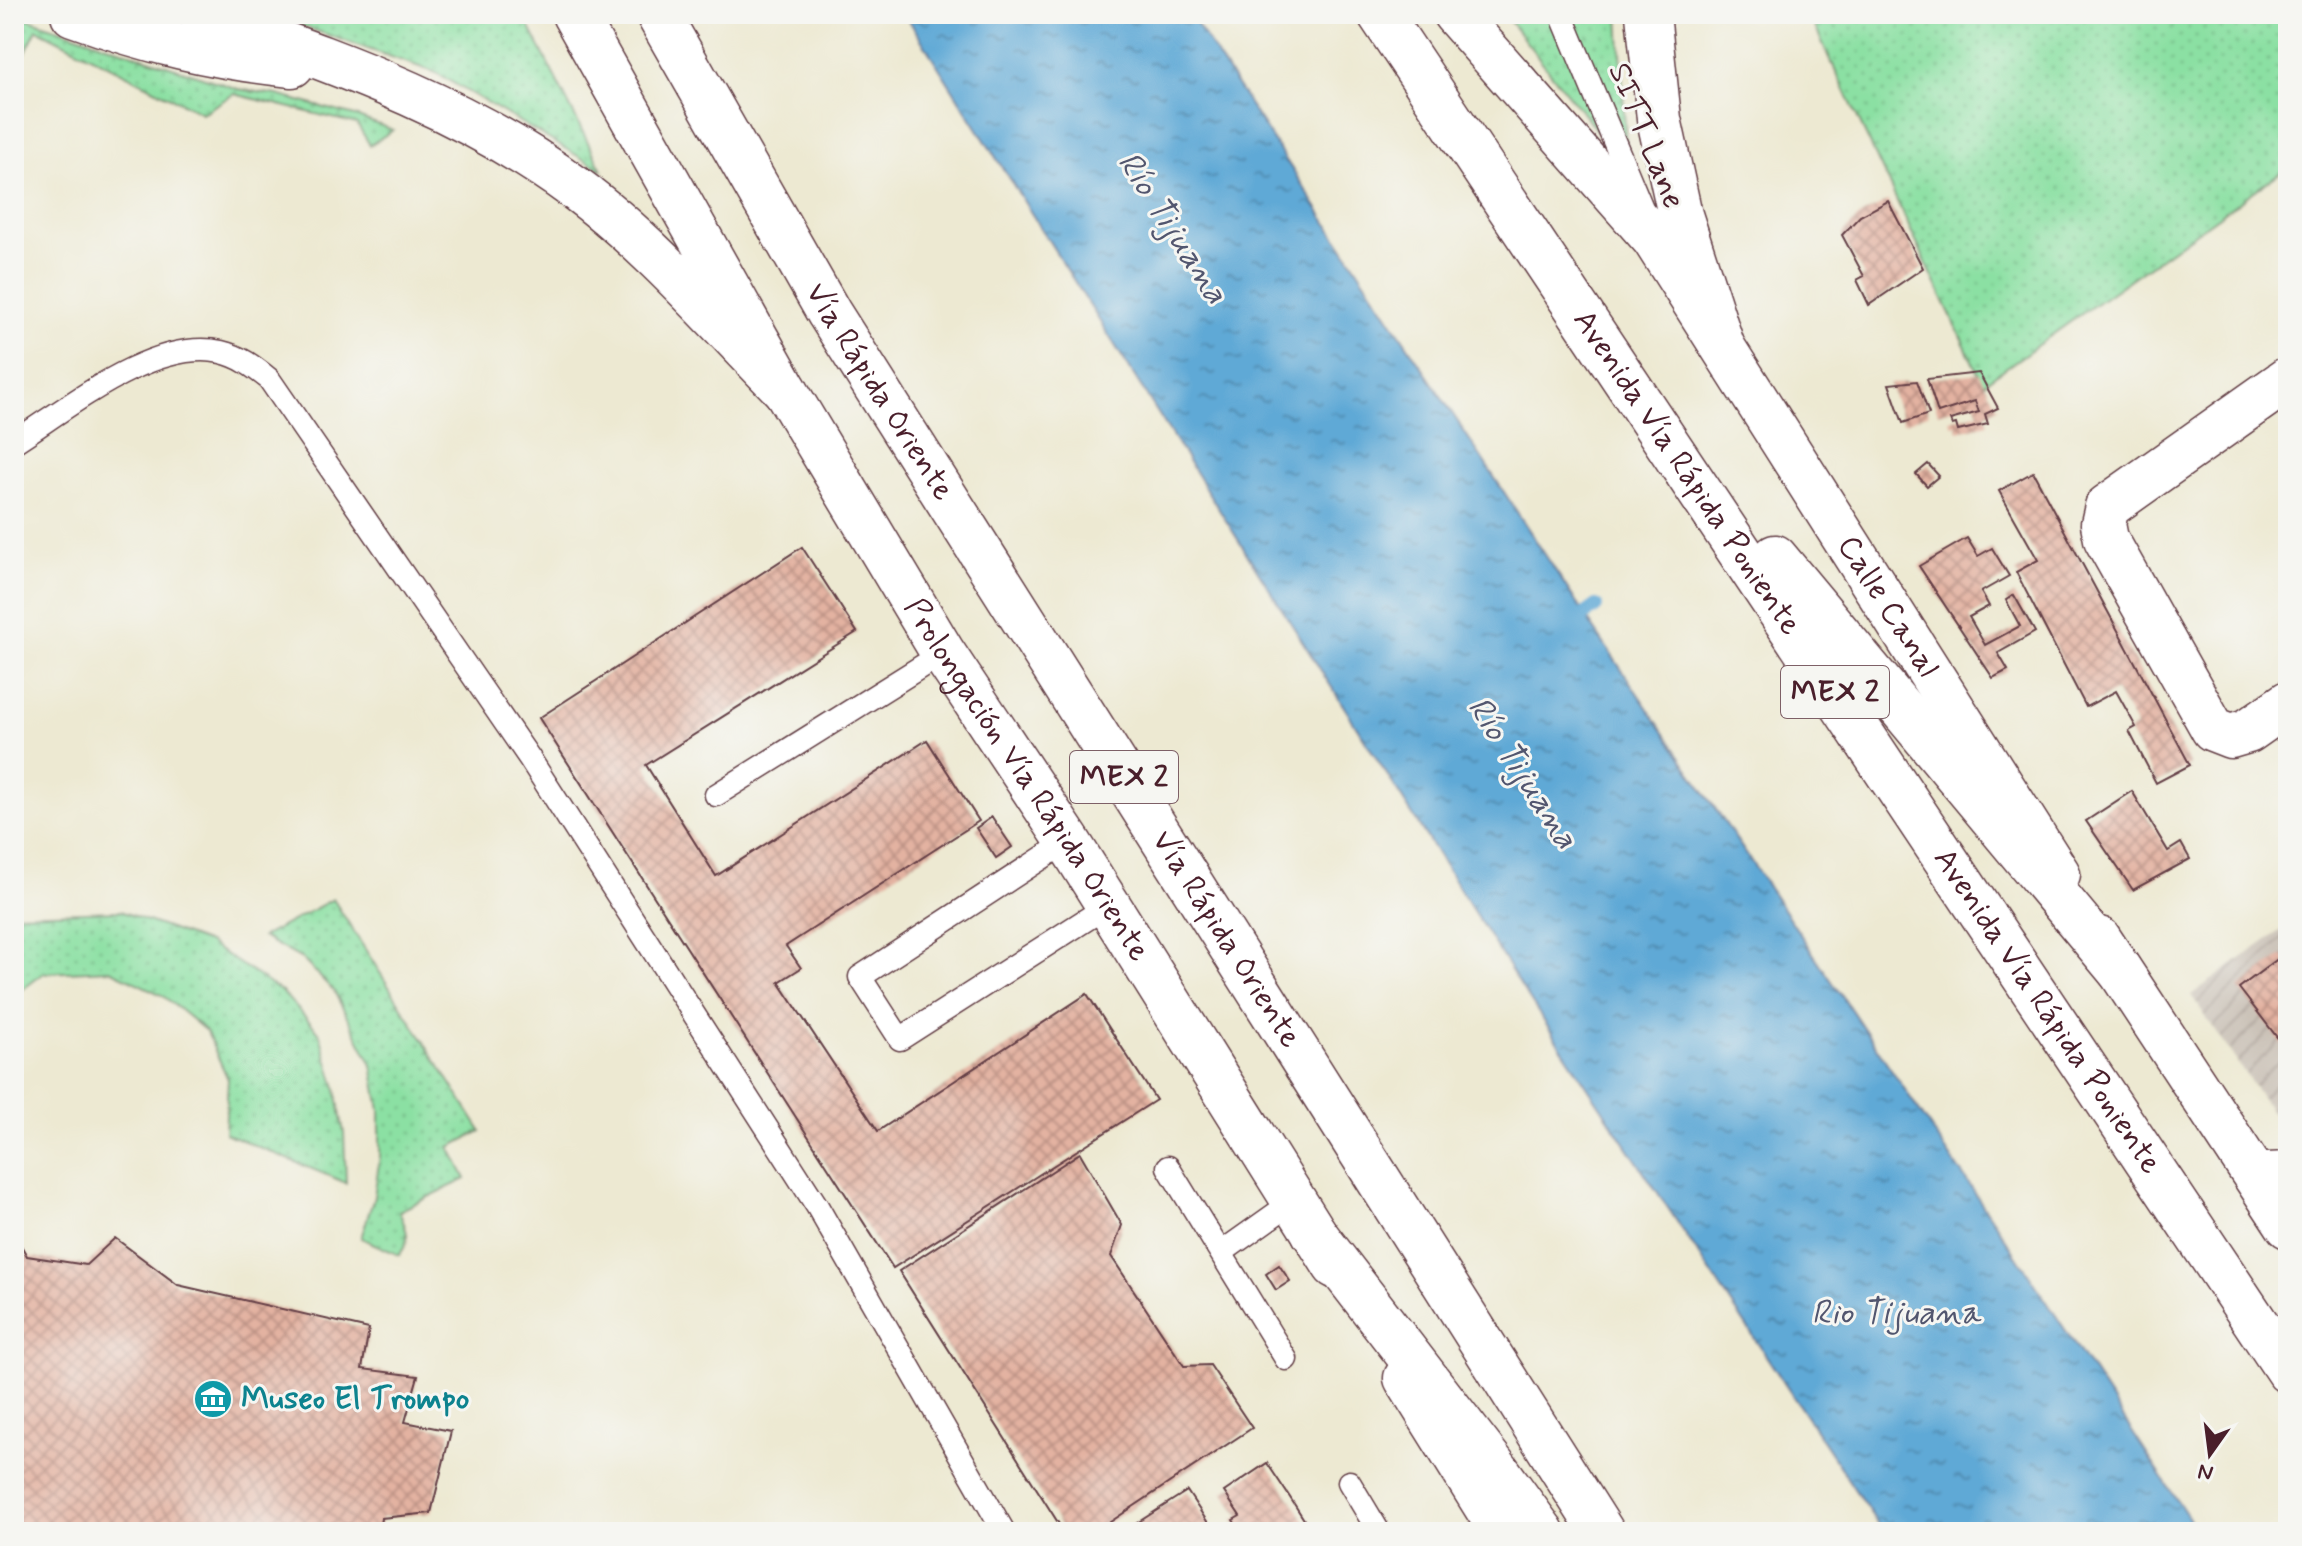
<svg xmlns="http://www.w3.org/2000/svg" width="2302" height="1546" viewBox="0 0 2302 1546" font-family="Mynerve,sans-serif">
	<style>
		.industrial { fill: url(#industrial-furrows) }
		.grass { fill: url(#grass-dots); stroke: #6a8067; stroke-width: 2 }
		.water { fill: url(#water-ripples); stroke: #546480; stroke-width: 2 }
		.lines { fill: none; stroke-linecap: round; stroke-linejoin: round }
		.stream { stroke: #5ea9d6; stroke-width: 14 }
		.building { fill: url(#building-cross-hatch) }
		.service-casing { stroke: #623d44; stroke-width: 25 }
		.minor-casing { stroke: #623d44; stroke-width: 47 }
		.secondary-casing { stroke: #623d44; stroke-width: 47 }
		.primary-casing { stroke: #623d44; stroke-width: 47 }
		.trunk-casing { stroke: #623d44; stroke-width: 47 }
		.service { stroke: #fff; stroke-width: 22 }
		.minor { stroke: #fff; stroke-width: 44 }
		.secondary { stroke: #fff; stroke-width: 44 }
		.primary { stroke: #fff; stroke-width: 44 }
		.trunk { stroke: #fff; stroke-width: 44 }
		.labels { text-anchor: middle; dominant-baseline: central; stroke-width: 6; stroke-linejoin: round; paint-order: stroke }
		.shield { fill: #f6f6f2; stroke: #7e6067; stroke-width: 2 }
		.shield-label { font-size: 30px; font-weight: bold; fill: #4a1f2b }
		.street-label { font-size: 32px; fill: #4a1f2b; stroke: #f6f6f2 }
		.culture-label { font-size: 32px; font-weight: bold; fill: #0d838f; stroke: #f6f6f2; text-anchor: start }
		.water-label { font-size: 34px; font-style: italic; fill: #52566f; stroke: #f6f6f2 }
	</style>
	<defs>
		<pattern id="industrial-furrows" width="10" height="10" patternUnits="userSpaceOnUse" patternTransform="scale(2)"><rect width="10" height="10" fill="#cbc2b8"/><path d="M-1 1l2-2M0 10L10 0M9 11l2-2" fill="none" stroke="#b0a69e"/></pattern>
		<pattern id="grass-dots" width="8" height="8" patternUnits="userSpaceOnUse" patternTransform="scale(2)"><rect width="8" height="8" fill="#8be0a3"/><path d="M2 2h.1M6 6h.1" fill="none" stroke="#79c08c" stroke-width="1.8" stroke-linecap="round"/></pattern>
		<pattern id="water-ripples" width="26" height="14" patternUnits="userSpaceOnUse" patternTransform="scale(2)"><rect width="26" height="14" fill="#5ea9d6"/><path d="M2 4q2-2 4 0t4 0M15 11q2-2 4 0t4 0" fill="none" stroke="#5089ae"/></pattern>
		<pattern id="building-cross-hatch" width="8" height="8" patternUnits="userSpaceOnUse" patternTransform="scale(2)"><rect width="8" height="8" fill="#e3b2a1"/><path d="M0 0l8 8M0 8l8-8" fill="none" stroke="#ba9083"/></pattern>
	</defs>
	<rect width="100%" height="100%" fill="#f6f6f2"/>
	<filter id="ink" filterUnits="userSpaceOnUse"><feTurbulence type="fractalNoise" baseFrequency=".0125" numOctaves="2"/><feDisplacementMap in="SourceGraphic" scale="16" xChannelSelector="R" yChannelSelector="G"/><feConvolveMatrix kernelMatrix="1 2 1 2 8 2 1 2 1" color-interpolation-filters="sRGB"/></filter>
	<filter id="wash" filterUnits="userSpaceOnUse"><feTurbulence type="fractalNoise" baseFrequency=".006" numOctaves="4" result="noise"/><feDisplacementMap in="SourceGraphic" scale="32" xChannelSelector="R" yChannelSelector="G"/><feGaussianBlur stdDeviation="1.8" result="paint"/><feColorMatrix in="noise" values="0 0 0 0 0 0 0 0 0 0 0 0 0 0 0 0 0 1.4 0 .05"/><feComposite in="paint" operator="in"/></filter>
	<g filter="url(#wash)">
		<rect width="100%" height="100%" fill="#ede9d2"/>
		<!-- industrial -->
		<polygon class="industrial" points="2288,925 2288,1136 2191,995"/>
		<!-- grass -->
		<g class="grass">
			<polygon points="14,14 238,89 277,95 355,116 393,130 370,145 357,124 234,94 202,113 37,29 23,57 14,52"/>
			<polygon points="268,14 523,14 602,170 434,72"/>
			<polygon points="1504,14 1619,14 1627,169"/>
			<polygon points="1809,14 2288,14 2288,167 1983,384"/>
			<path d="M333,899L481,1131L450,1147L466,1179L399,1211C406,1229 413,1238 399,1255L361,1238L374,1197L380,1156V1110L372,1065L334,991L302,959L262,937Z"/>
			<polygon points="120,911 208,943 282,992 319,1032 335,1084 344,1133 346,1183 225,1133 228,1079 206,1031 162,995 110,970 44,973 14,996 14,914"/>
		</g>
		<!-- water -->
		<polygon class="water" points="905,14 1190,14 1584,614 1999,1229 2198,1532 1883,1532 1526,994"/>
		<g class="lines">
			<!-- stream -->
			<polyline class="stream" points="1571,624 1596,606"/>
		</g>
		<g id="blocks">
			<!-- building -->
			<g class="building">
				<polygon points="1888,201 1923,268 1869,305 1857,280 1864,276 1842,235 1860,216"/>
				<polygon points="1979,373 1998,408 1985,414 1988,424 1958,431 1956,424 1952,425 1950,420 1979,412 1975,401 1938,413 1927,379"/>
				<polygon points="1917,381 1929,414 1903,423 1889,384"/>
				<polygon points="1928,464 1939,476 1927,486 1916,474"/>
				<polygon points="2033,472 2190,765 2156,783 2129,731 2136,727 2116,691 2086,707 2016,572 2038,560 1999,491"/>
				<polygon points="1967,538 1978,556 1992,548 2009,576 1981,592 1989,606 1969,617 1985,645 2020,626 2006,600 2014,595 2035,632 1998,653 2008,670 1993,678 1919,566"/>
				<polygon points="802,547 857,632 646,765 716,876 927,740 979,821 786,946 801,968 779,982 878,1131 1087,994 1156,1100 893,1268 539,718"/>
				<polygon points="2132,791 2168,851 2181,843 2190,859 2133,890 2086,821"/>
				<polygon points="992,817 1012,847 996,858 976,828"/>
				<polygon points="2283,955 2288,963 2288,1045 2283,1045 2239,988"/>
				<polygon points="1080,1153 1122,1225 1111,1256 1184,1366 1210,1365 1252,1428 1095,1532 1064,1532 899,1271"/>
				<polygon points="14,1233 27,1256 86,1265 115,1238 178,1285 369,1329 362,1369 418,1376 405,1422 451,1431 431,1513 381,1518 379,1532 14,1532"/>
				<polygon points="1279,1265 1290,1281 1276,1290 1266,1274"/>
				<polygon points="1267,1463 1289,1496 1312,1532 1241,1532 1233,1520 1240,1516 1224,1492"/>
				<polygon points="1187,1491 1214,1532 1123,1532"/>
			</g>
		</g>
	</g>
	<g filter="url(#ink)">
		<use href="#blocks" fill-opacity="0" stroke="#623d44" stroke-width="2"/>
		<g class="lines">
			<defs>
				<g id="service">
					<polyline points="1561,14 1642,208"/>
					<path d="M14,442C68,408 154,337 221,352C240,356 254,367 269,379L530,759L817,1206L1004,1532"/>
					<polyline points="716,795 943,653"/>
					<polyline points="1068,841 860,977 900,1039 1109,905"/>
					<polyline points="2247,1165 2288,1163"/>
					<polyline points="1168,1167 1286,1359"/>
					<polyline points="1222,1252 1295,1200"/>
					<polyline points="1349,1482 1379,1532"/>
				</g>
				<polyline id="minor" points="2288,379 2107,507 2103,524 2106,539 2213,729 2231,736 2248,731 2288,703"/>
				<g id="secondary">
					<path id="s1" d="M574,14L786,391L943,653L1068,841L1335,1266"/>
					<path id="s2" d="M1455,14L1654,239L2058,874"/>
					<polyline points="2099,939 2288,1226"/>
					<polyline points="1406,1378 1502,1532"/>
				</g>
				<g id="primary">
					<path d="M73,14C147,41 213,57 292,65"/>
					<path d="M201,14C334,62 459,103 575,188C649,242 721,325 786,391"/>
					<polyline points="1648,14 1659,119 1680,215 1722,345"/>
				</g>
				<g id="trunk">
					<path id="s3" d="M658,14L829,313L1602,1532"/>
					<path id="s4" d="M1380,14L2288,1371"/>
					<polyline points="1775,557 2119,970"/>
					<polyline points="1314,1233 1497,1470 1542,1532"/>
				</g>
			</defs>
			<!-- service casing -->
			<use href="#service" class="service-casing"/>
			<!-- minor casing -->
			<use href="#minor" class="minor-casing"/>
			<!-- secondary casing -->
			<use href="#secondary" class="secondary-casing"/>
			<!-- primary casing -->
			<use href="#primary" class="primary-casing"/>
			<!-- trunk casing -->
			<use href="#trunk" class="trunk-casing"/>
			<!-- service -->
			<use href="#service" class="service"/>
			<!-- minor -->
			<use href="#minor" class="minor"/>
			<!-- secondary -->
			<use href="#secondary" class="secondary"/>
			<!-- primary -->
			<use href="#primary" class="primary"/>
			<!-- trunk -->
			<use href="#trunk" class="trunk"/>
		</g>
	</g>
	<!-- icons -->
	<defs>
		<symbol id="museum-disc" viewBox="-11 -11 22 22"><circle r="9.5" fill="#0f9aa8" stroke="#f6f6f2"/><path d="M0-6L6-3V-2H-6V-3ZM-5-1h2V3h-2ZM-1-1h2V3h-2ZM3-1h2V3H3ZM-6 4H6V6H-6Z" fill="#fff"/></symbol>
	</defs>
	<g fill-rule="evenodd">
		<use href="#museum-disc" x="191" y="1377" width="44" height="44"/>
	</g>
	<g class="labels">
		<!-- shield labels -->
		<g class="shield">
			<rect x="1781" y="666" width="108" height="52" rx="6"/>
			<rect x="1070" y="751" width="108" height="52" rx="6"/>
		</g>
		<g class="shield-label">
			<text x="1835" y="692">MEX 2</text>
			<text x="1124" y="777">MEX 2</text>
		</g>
		<!-- street labels -->
		<g class="street-label">
			<text transform="translate(1646 136) rotate(68)">SITT Lane</text>
			<text stroke="none"><textPath href="#s3" startOffset="438">Vía Rápida Oriente</textPath></text>
			<text stroke="none"><textPath href="#s4" startOffset="552">Avenida Vía Rápida Poniente</textPath></text>
			<text stroke="none"><textPath href="#s2" startOffset="736">Calle Canal</textPath></text>
			<text stroke="none"><textPath href="#s1" startOffset="890">Prolongación Vía Rápida Oriente</textPath></text>
			<text stroke="none"><textPath href="#s3" startOffset="1086">Vía Rápida Oriente</textPath></text>
			<text stroke="none"><textPath href="#s4" startOffset="1200">Avenida Vía Rápida Poniente</textPath></text>
		</g>
		<!-- culture labels -->
		<g class="culture-label">
			<text x="241" y="1399">Museo El Trompo</text>
		</g>
		<!-- water labels -->
		<g class="water-label">
			<text transform="translate(1172 228) rotate(57)">Río Tijuana</text>
			<text transform="translate(1522 773) rotate(57)">Río Tijuana</text>
			<text x="1896" y="1313">Rio Tijuana</text>
		</g>
	</g>
	<!-- margin -->
	<rect width="2302" height="1546" fill="none" stroke="#f6f6f2" stroke-width="48"/>
	<!-- north arrow -->
	<g transform="translate(2210 1454) rotate(194)" stroke="#f6f6f2" stroke-width="6" paint-order="stroke">
	<path d="M0-6L14 30L0 20L-14 30Z" fill="#4a1f2b"/>
	<text y="-12" font-size="22" font-weight="bold" text-anchor="middle" fill="#4a1f2b">N</text>
	</g>
</svg>
